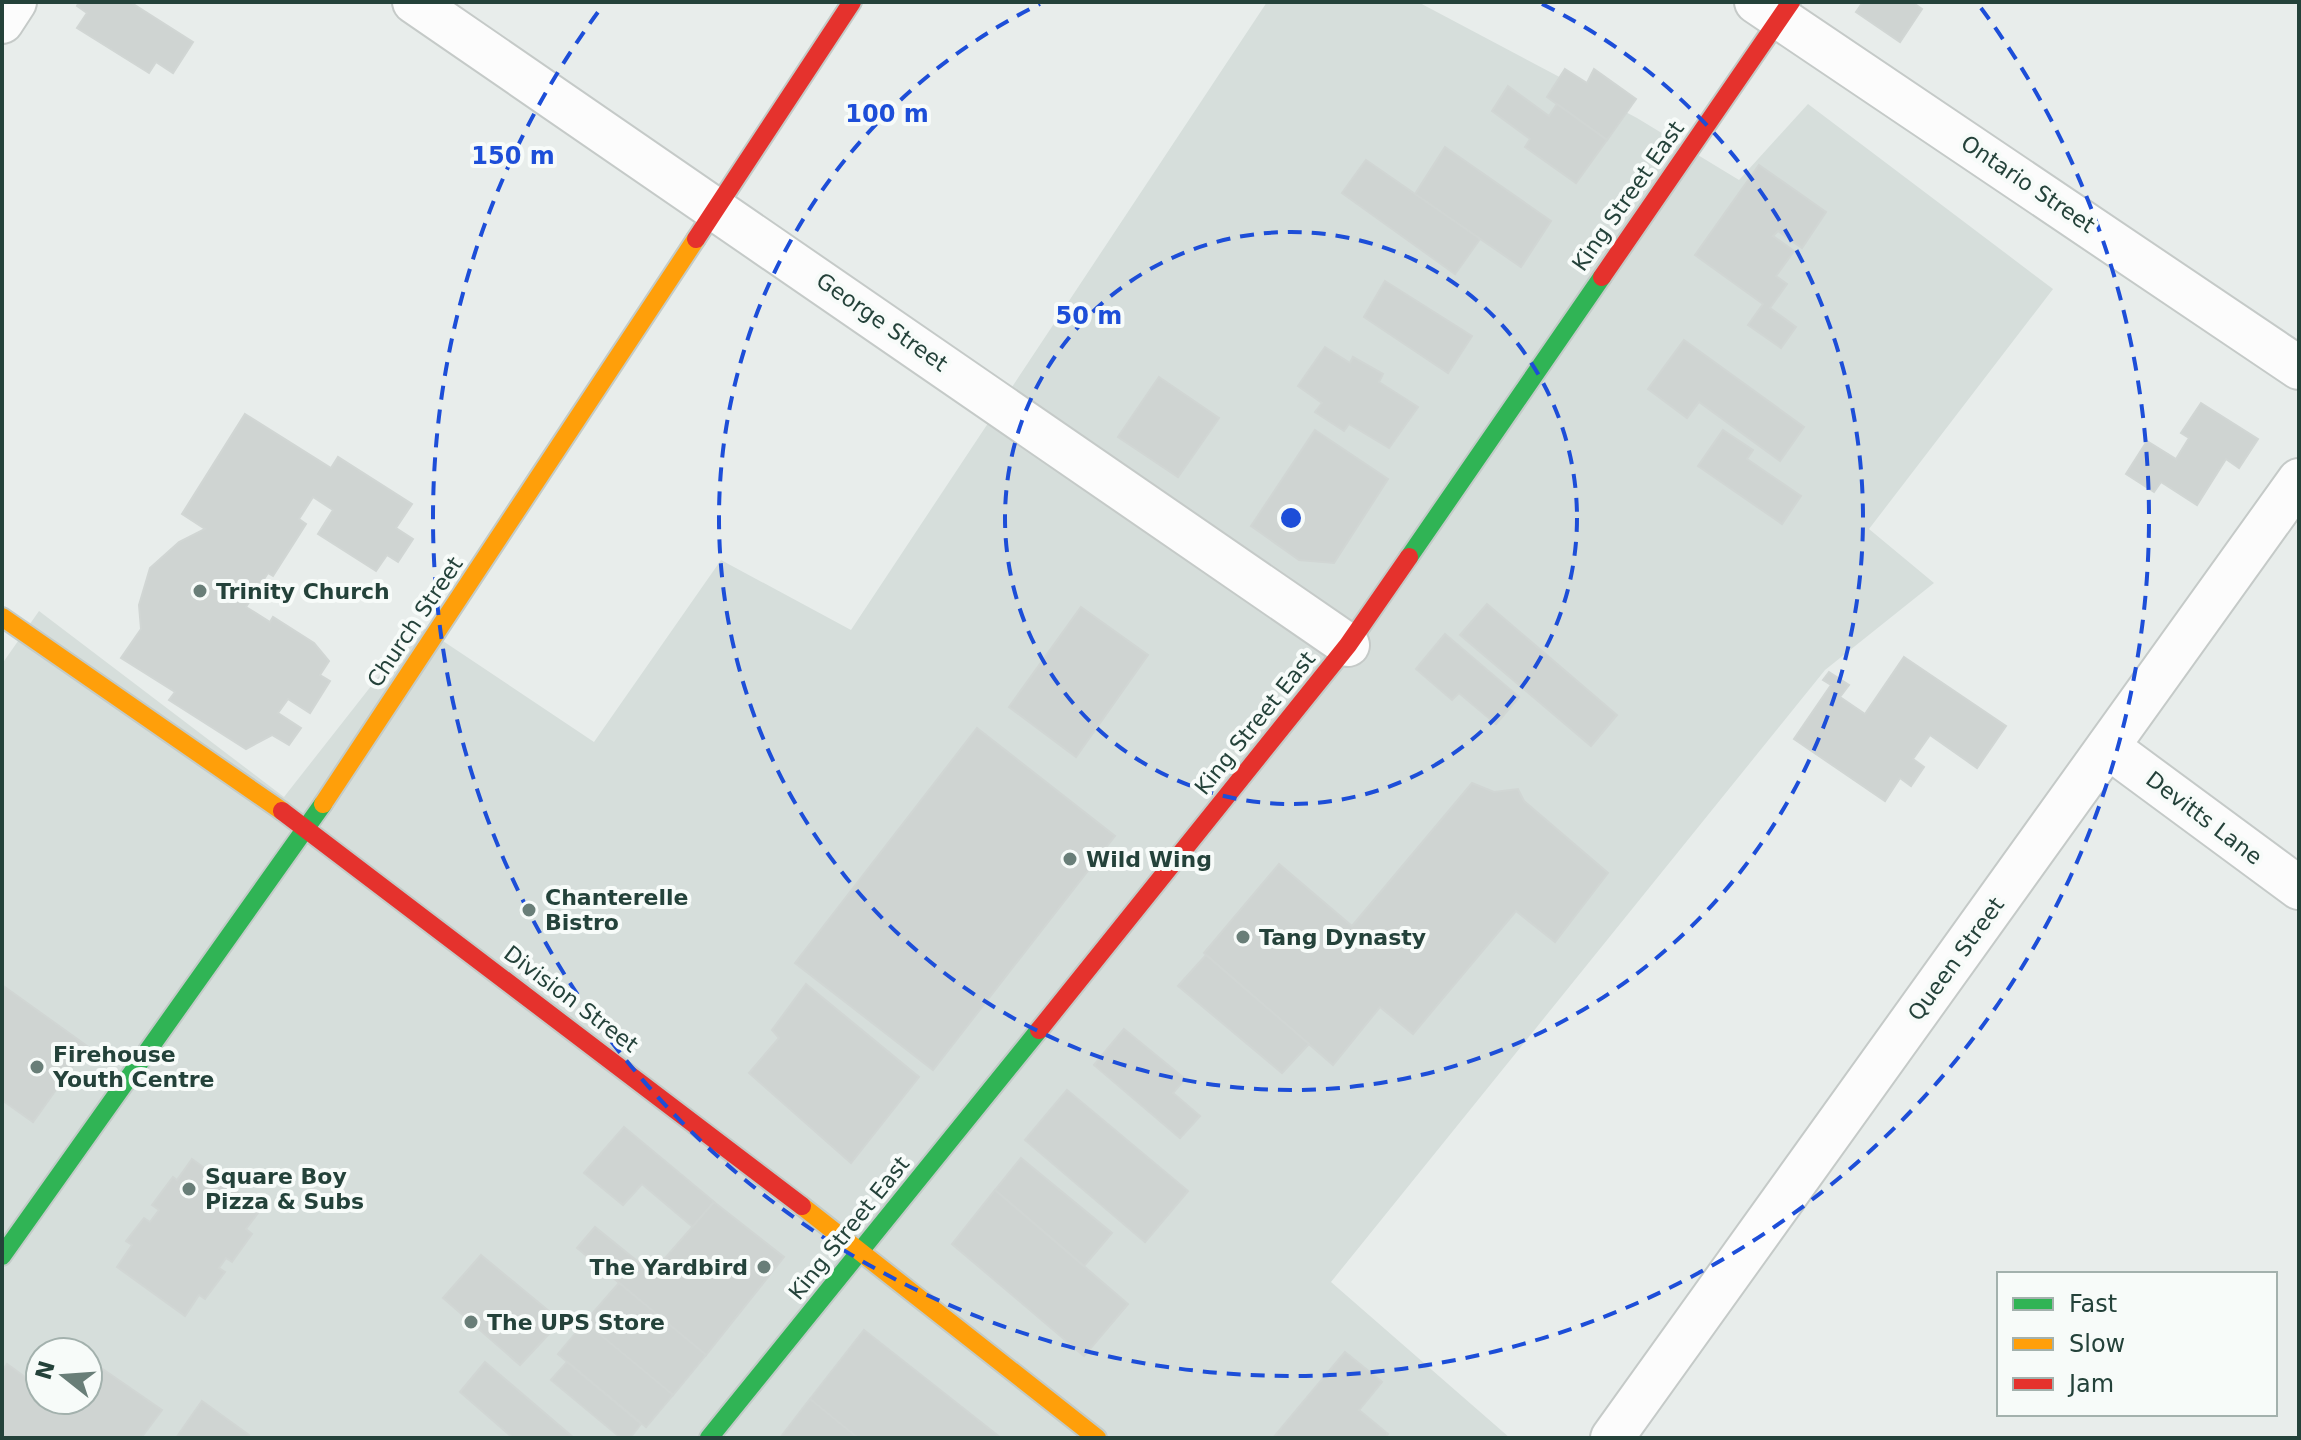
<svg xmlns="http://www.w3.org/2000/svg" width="2301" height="1440" viewBox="0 0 2301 1440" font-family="'DejaVu Sans',sans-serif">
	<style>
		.built { fill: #d6dedb; fill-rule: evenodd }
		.building { fill: #cfd4d2; stroke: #d1d6d4; stroke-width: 2 }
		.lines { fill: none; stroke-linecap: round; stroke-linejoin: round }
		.street-casing { stroke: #c5cac8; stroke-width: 46 }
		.fast-casing { stroke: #c3cbc8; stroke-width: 22 }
		.slow-casing { stroke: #c3cbc8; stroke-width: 22 }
		.jam-casing { stroke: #c3cbc8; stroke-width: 22 }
		.street { stroke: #fcfcfc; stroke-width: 42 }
		.fast { stroke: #30b455; stroke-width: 18 }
		.slow { stroke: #ff9f0a; stroke-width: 18 }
		.jam { stroke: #e5322d; stroke-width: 18 }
		.ring { fill: none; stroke: #1d4ed8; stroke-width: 4; stroke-dasharray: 14 10 }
		.poi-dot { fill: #697e78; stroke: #f7fbf9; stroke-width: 3 }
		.labels { text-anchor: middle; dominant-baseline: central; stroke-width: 8; stroke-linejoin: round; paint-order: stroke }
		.street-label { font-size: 22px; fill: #24423a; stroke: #f7fbf9 }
		.poi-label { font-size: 22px; font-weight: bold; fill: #24423a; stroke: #f7fbf9; text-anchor: start }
		.centre { fill: #1d4ed8; stroke: #f7fbf9; stroke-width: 4 }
		.ring-label { font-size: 24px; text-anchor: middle; font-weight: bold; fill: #1d4ed8; stroke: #f7fbf9; stroke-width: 8; stroke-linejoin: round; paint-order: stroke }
	</style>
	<rect width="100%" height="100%" fill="#e8edeb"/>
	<!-- built -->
	<path class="built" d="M1267,2H1418L1637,118L1739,180L1808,104L2053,289L1869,529L1934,583L1825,670L1331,1282L1510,1438H2V664L39,611L284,797L419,625L594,742L721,560L851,630ZM40,1352H88V1400H40Z"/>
	<!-- building -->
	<g class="building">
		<polygon points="79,2 130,2 193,42 173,73 156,62 149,73 77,28 87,13 77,6"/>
		<polygon points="1863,2 1912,2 1922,9 1900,42 1856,12"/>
		<polygon points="1565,69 1587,83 1594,69 1636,99 1607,140 1547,97"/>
		<polygon points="1508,86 1549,116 1557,104 1607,140 1576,183 1525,147 1530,139 1492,111"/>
		<polygon points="1445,147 1551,221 1521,267 1415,194"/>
		<polygon points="1366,160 1480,239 1455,274 1342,193"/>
		<polygon points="1759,165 1826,212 1802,248 1778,231 1773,236 1794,251 1776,276 1787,284 1770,308 1796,327 1781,348 1748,325 1763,304 1695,255"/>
		<polygon points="1385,281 1472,336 1448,373 1364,317"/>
		<polygon points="1684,340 1804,427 1780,461 1699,402 1687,418 1648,389"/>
		<polygon points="1325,347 1350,363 1353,357 1383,374 1379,382 1418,407 1389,448 1349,424 1344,431 1315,412 1322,403 1298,386"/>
		<polygon points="1159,377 1219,418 1178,477 1118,437"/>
		<polygon points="2201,403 2258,439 2239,468 2226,459 2197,505 2161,482 2154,492 2126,474 2147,441 2176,459 2189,438 2181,433"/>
		<polygon points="245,414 331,468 338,457 412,504 396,528 413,539 398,562 387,555 376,571 318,534 333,510 313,497 299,519 306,524 273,576 268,573 246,607 270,622 273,617 314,643 329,661 320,675 330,681 310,713 288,699 278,713 301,728 289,745 272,735 246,749 169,700 175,692 121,658 141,629 139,605 150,568 179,542 205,529 182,514"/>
		<polygon points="1315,430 1388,479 1334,563 1299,560 1251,526"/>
		<polygon points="1723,430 1753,450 1747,459 1801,496 1782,524 1698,466"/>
		<polygon points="1487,604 1617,715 1591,746 1460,635"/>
		<polygon points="1081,607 1148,655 1076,757 1009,707"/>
		<polygon points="1445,634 1519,697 1496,724 1459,693 1452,700 1416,669"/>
		<polygon points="1904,657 2006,726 1977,768 1930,735 1913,759 1924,767 1911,786 1900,778 1885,801 1794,739 1831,685 1823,680 1829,672 1849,685 1840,697 1865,714"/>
		<polygon points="977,728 1115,836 933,1070 795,963"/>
		<polygon points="1472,783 1494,792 1518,789 1524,801 1608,873 1555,942 1516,911 1413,1034 1380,1007 1333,1065 1204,953 1279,864 1352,926"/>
		<polygon points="1206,955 1309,1044 1282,1073 1178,986"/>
		<polygon points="806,984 919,1077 851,1163 749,1073 779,1038 772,1030"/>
		<polygon points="2,985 87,1046 33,1122 2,1100"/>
		<polygon points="1124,1029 1185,1079 1173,1093 1200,1116 1180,1138 1094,1065"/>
		<polygon points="1067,1090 1188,1191 1145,1242 1025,1140"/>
		<polygon points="624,1127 714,1202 693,1227 642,1184 623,1205 584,1173"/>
		<polygon points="1021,1158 1112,1233 1084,1266 995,1190"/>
		<polygon points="192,1159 261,1209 246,1229 252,1234 232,1262 226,1258 219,1268 225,1272 205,1299 199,1295 185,1316 117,1267 132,1245 126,1241 144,1218 150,1222 159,1210 152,1205 173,1177 177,1180"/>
		<polygon points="995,1190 1128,1304 1084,1356 952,1244"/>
		<polygon points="714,1202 784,1257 706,1355 577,1248 595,1227 652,1273"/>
		<polygon points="481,1255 561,1321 520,1365 443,1298"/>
		<polygon points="619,1283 706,1355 673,1395 585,1322"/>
		<polygon points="585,1322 673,1395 646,1427 558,1354"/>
		<polygon points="864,1330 1001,1438 858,1438 810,1399"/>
		<polygon points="1345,1352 1382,1382 1359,1410 1388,1434 1384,1438 1273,1438"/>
		<polygon points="91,1361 162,1410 141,1438 2,1438 2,1371 7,1364 40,1388 40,1400 57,1400 62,1403 64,1400 88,1400 88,1365"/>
		<polygon points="485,1362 574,1438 513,1438 460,1392"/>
		<polygon points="567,1362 641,1424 630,1438 621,1438 551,1380"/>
		<polygon points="810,1399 858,1438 780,1438"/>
		<polygon points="202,1401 249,1435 247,1438 176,1438"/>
	</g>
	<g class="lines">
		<defs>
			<g id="street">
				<polyline points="414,2 1348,645"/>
				<polyline points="1756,2 2299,368"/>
				<polyline points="2,22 15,2"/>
				<polyline points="2108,747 2299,888"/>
				<polyline points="1612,1438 2299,480"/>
			</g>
			<g id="fast">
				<polyline points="1409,557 1602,277"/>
				<polyline points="2,1256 323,804"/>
				<polyline points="709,1438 1039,1030"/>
			</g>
			<g id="slow">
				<polyline points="2,617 282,811"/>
				<polyline points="323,804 696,239"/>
				<polyline points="802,1206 1097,1438"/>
			</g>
			<g id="jam">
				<polyline points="696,239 852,2"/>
				<polyline points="1602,277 1791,2"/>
				<polyline points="282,811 802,1206"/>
				<polyline points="1039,1030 1348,645 1409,557"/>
			</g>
		</defs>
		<!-- street casing -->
		<use href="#street" class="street-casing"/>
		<!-- fast casing -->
		<use href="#fast" class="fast-casing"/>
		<!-- slow casing -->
		<use href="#slow" class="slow-casing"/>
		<!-- jam casing -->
		<use href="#jam" class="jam-casing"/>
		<!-- street -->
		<use href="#street" class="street"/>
		<!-- fast -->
		<use href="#fast" class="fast"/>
		<!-- slow -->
		<use href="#slow" class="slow"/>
		<!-- jam -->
		<use href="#jam" class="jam"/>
	</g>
	<!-- distance rings -->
	<g class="ring">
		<circle cx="1291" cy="518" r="286"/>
		<path d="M1542 4A572 572 0 1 1 1040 4"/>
		<path d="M1981 8A858 858 0 1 1 601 8"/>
	</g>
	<!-- markers -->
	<g class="poi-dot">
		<circle cx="200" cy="591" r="8"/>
		<circle cx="1070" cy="859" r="8"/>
		<circle cx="529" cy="910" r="8"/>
		<circle cx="1243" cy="937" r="8"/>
		<circle cx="37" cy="1067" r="8"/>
		<circle cx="189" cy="1189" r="8"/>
		<circle cx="764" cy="1267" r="8"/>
		<circle cx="471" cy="1322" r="8"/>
	</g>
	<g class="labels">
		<!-- street labels -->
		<g class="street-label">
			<text transform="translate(2028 184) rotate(34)">Ontario Street</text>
			<text transform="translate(1628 196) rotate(-55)">King Street East</text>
			<text transform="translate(882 322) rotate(35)">George Street</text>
			<text transform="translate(415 622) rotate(-56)">Church Street</text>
			<text transform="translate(1255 723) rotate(-51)">King Street East</text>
			<text transform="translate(2204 818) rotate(37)">Devitts Lane</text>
			<text transform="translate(1956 959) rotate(-54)">Queen Street</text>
			<text transform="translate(571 999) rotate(37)">Division Street</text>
			<text transform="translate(849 1228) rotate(-51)">King Street East</text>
		</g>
		<!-- poi labels -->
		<g class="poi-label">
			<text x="216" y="591">Trinity Church</text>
			<text x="1086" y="859">Wild Wing</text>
			<text x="545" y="897">Chanterelle<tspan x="545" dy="25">Bistro</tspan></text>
			<text x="1259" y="937">Tang Dynasty</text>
			<text x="53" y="1054">Firehouse<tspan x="53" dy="25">Youth Centre</tspan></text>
			<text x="205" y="1176">Square Boy<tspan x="205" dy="25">Pizza &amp; Subs</tspan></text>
			<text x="748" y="1267" text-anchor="end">The Yardbird</text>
			<text x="487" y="1322">The UPS Store</text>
		</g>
	</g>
	<circle cx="1291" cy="518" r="12" class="centre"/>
	<g class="ring-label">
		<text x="887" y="122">100 m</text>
		<text x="513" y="164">150 m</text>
		<text x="1089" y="324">50 m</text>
	</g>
	<!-- border -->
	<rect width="2301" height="1440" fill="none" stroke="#24423a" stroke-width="8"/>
	<!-- legend -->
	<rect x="1997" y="1272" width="280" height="144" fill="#f7fbf9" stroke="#a3b1ad" stroke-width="2"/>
	<rect x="2013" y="1298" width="40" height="12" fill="#30b455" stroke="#a3b1ad" stroke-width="2"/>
	<text x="2069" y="1312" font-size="24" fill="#24423a">Fast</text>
	<rect x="2013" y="1338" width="40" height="12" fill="#ff9f0a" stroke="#a3b1ad" stroke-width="2"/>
	<text x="2069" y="1352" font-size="24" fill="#24423a">Slow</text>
	<rect x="2013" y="1378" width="40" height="12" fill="#e5322d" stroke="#a3b1ad" stroke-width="2"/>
	<text x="2069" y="1392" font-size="24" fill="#24423a">Jam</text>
	<!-- north arrow -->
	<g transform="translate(64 1376) rotate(287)"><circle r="38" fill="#f7fbf9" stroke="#a3b1ad" stroke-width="2"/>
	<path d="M0-6L14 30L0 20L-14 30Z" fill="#697e78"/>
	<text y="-12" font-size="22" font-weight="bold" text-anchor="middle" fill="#24423a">N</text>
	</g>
</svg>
